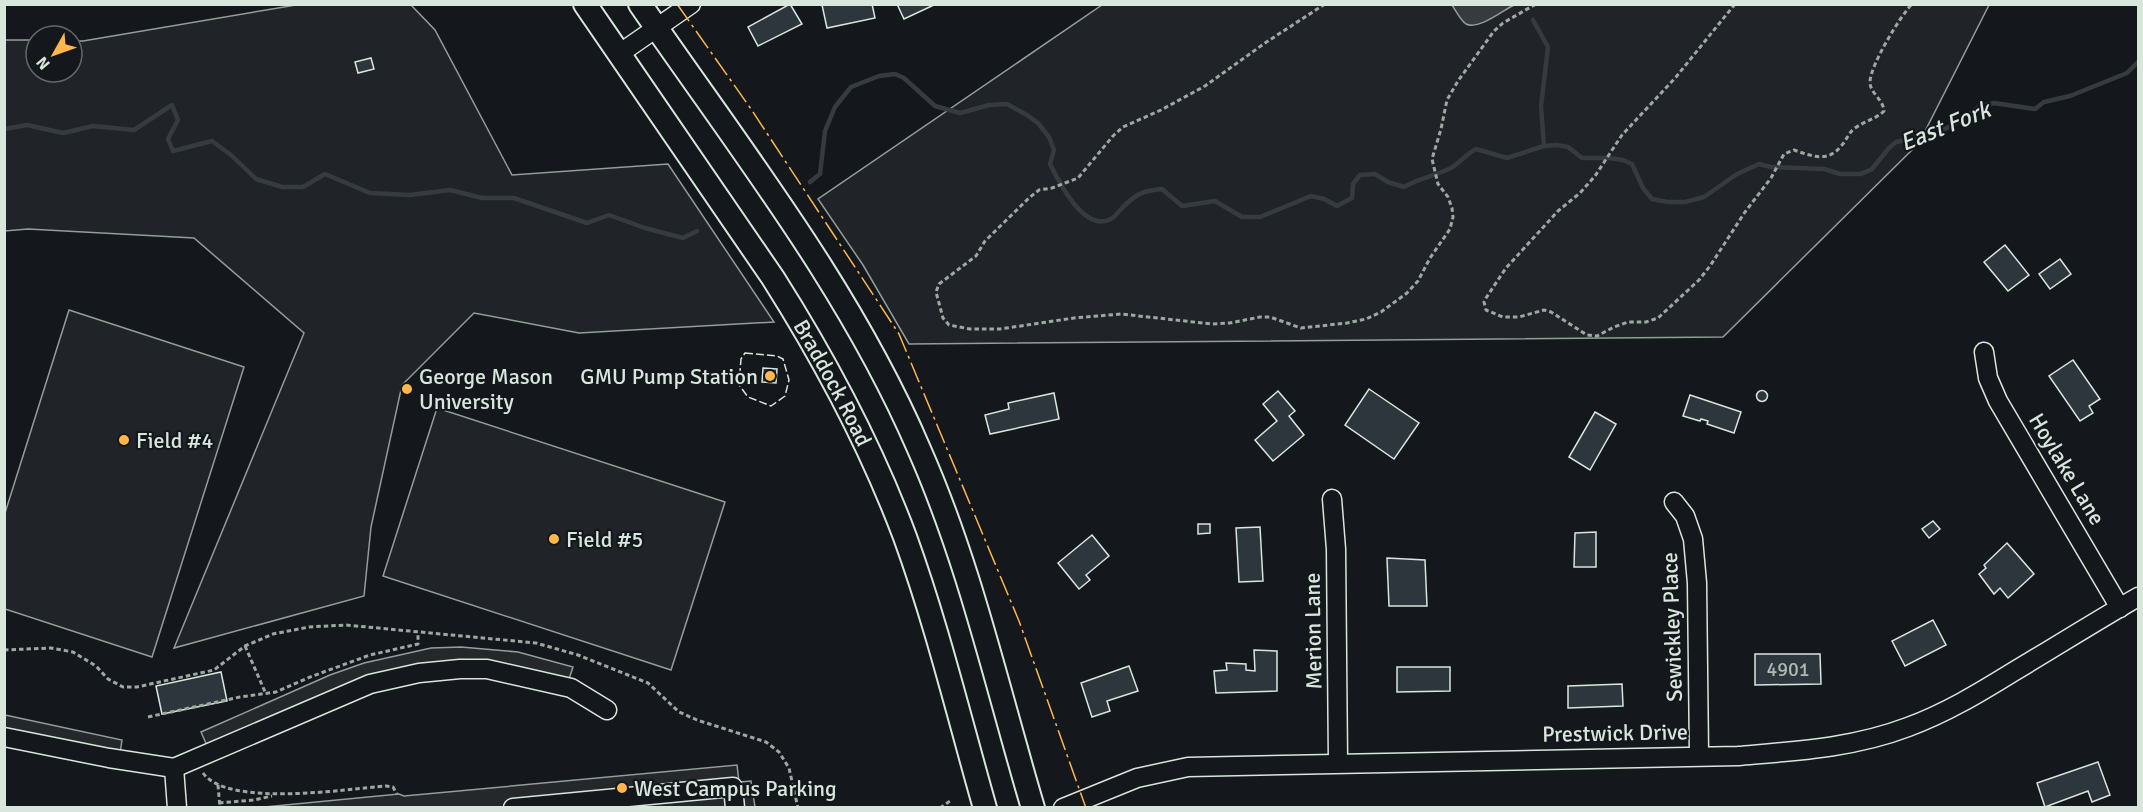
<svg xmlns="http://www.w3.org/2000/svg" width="2143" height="812" viewBox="0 0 2143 812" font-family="Signika,sans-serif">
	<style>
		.green { fill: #202428; stroke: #939e99; stroke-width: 1.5 }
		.parking { fill: #24282b; stroke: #939e99; stroke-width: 1.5 }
		.water { fill: #363b3e; stroke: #939e99; stroke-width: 1.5 }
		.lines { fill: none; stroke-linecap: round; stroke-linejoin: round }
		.stream { stroke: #363b3e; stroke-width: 4.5 }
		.building { fill: #2c363c; stroke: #d8e6dc; stroke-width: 1.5 }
		.minor-casing { stroke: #d8e6dc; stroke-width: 21 }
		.major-casing { stroke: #d8e6dc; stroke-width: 26 }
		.path { stroke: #9da8a2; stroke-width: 3; stroke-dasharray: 4.5 3; stroke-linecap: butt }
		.minor { stroke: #14181c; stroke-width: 18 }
		.major { stroke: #14181c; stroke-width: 22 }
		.fence { stroke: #d8e6dc; stroke-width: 1.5; stroke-dasharray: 8 3; stroke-linecap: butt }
		.power { stroke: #ffb74d; stroke-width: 1.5; stroke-dasharray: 21 4.5 3 4.5; stroke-linecap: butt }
		.poi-dot { fill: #ffb74d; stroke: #14181c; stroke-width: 2 }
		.labels { text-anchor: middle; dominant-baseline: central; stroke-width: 4.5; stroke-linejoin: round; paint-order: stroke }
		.number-label { font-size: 20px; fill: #adbab4 }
		.poi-label { font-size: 22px; fill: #d8e6dc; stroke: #14181c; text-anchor: start }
		.street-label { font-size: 22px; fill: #d8e6dc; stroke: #14181c }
		.water-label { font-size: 24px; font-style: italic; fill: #d8e6dc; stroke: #14181c }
	</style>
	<rect width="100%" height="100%" fill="#14181c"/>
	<!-- green -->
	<g class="green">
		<polygon points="296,5 411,5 435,30 512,175 668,164 774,322 579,333 474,313 402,385 371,527 364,596 174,648 304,333 194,238 28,229 5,231 4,40 36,40 36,72 72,72 72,41 83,41"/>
		<polygon points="1102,5 1989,5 1919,143 1723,337 909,344 863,265 818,199"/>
		<polygon points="69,310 244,367 152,657 5,609 5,513"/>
		<polygon points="437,408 725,502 671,670 383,576"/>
	</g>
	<!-- parking -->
	<g class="parking">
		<polygon points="461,647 518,652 573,667 564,694 489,677 454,676 379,688 212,757 201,732 330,675 364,663 431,648"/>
		<polygon points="5,715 122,740 118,767 5,743"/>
		<polygon points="737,765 739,782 751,781 755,807 253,808 399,794 404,796"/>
	</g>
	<!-- water -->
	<path class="water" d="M1452,5H1514C1502,11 1479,30 1466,24C1460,20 1456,11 1452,5Z"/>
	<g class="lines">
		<!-- stream -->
		<g class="stream">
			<polyline points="1533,20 1548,47 1541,106 1544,146"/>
			<polyline points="4,129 27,125 63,133 93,126 134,130 172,105 178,120 168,139 173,151 212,141 231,155 256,179 282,187 303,187 325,174 370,193 410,195 450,190 482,198 514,198 587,223 609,215 645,228 683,238 697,231"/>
			<path d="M810,182L820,174L825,131L835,107L851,87L879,76L895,74L904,78L935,106L960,113L989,105L1007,104L1027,115L1038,123L1049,137L1054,150L1050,164C1059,182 1084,233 1111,219C1115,217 1118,212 1121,209C1136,194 1141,191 1162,189L1182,206L1215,201L1242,217H1260L1311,196L1324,199L1337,206L1352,198L1353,184L1360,175L1375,174L1388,182L1404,187C1419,178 1434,176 1449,169C1459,164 1466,154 1476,149L1507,158L1544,146L1557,145L1568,147L1582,158H1609L1623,160L1632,164L1643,188L1652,199L1668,202H1685L1704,197L1737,174L1759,164L1771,167L1824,169L1840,174H1861L1872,169L1889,148L1896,142L1936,134L1963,119L1979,107L1994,103L2035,109L2044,102L2070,96L2127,73L2138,62"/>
		</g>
	</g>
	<!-- building -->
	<g class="building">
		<polygon points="790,4 802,24 758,46 748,27"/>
		<polygon points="872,4 875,18 827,28 822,5"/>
		<polygon points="897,4 936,4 904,19"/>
		<polygon points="371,58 374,69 358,73 355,62"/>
		<polygon points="2005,245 2029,275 2008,291 1984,262"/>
		<polygon points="2060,259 2071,274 2050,289 2039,274"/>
		<polygon points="2073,360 2100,399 2089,406 2093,413 2080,421 2049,376"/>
		<polygon points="763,368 777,369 776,383 762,382"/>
		<polygon points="1369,389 1419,423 1394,459 1345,425"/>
		<circle cx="1762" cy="396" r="5.5"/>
		<polygon points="1278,391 1295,411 1289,416 1304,435 1273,461 1255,440 1277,421 1263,404"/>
		<polygon points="1054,393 1059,419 990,434 985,415 1009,409 1008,403"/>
		<polygon points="1690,395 1741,412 1734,433 1707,424 1708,421 1701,419 1700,421 1683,416"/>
		<polygon points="1595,412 1616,424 1590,470 1569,457"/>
		<polygon points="1933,521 1940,529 1929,538 1922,529"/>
		<polygon points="1198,524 1210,524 1210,533 1198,534"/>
		<polygon points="1260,527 1263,581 1239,582 1236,528"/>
		<polygon points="1596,532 1596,567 1574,567 1575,533"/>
		<polygon points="1092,535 1109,556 1086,575 1090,580 1079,589 1058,563"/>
		<polygon points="2007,543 2034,574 2008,598 2000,588 1994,594 1979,574 1986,568 1984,565"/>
		<polygon points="1387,558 1425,560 1427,606 1389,606"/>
		<polygon points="1933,620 1946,645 1905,666 1892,641"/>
		<polygon points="1254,650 1277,651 1277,691 1216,693 1214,671 1227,670 1226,663 1246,664 1246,670 1255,671"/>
		<polygon points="1755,654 1820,654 1821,684 1755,685"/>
		<polygon points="1129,666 1138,691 1107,701 1110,711 1092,717 1081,683"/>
		<polygon points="1397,667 1450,667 1450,691 1397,692"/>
		<polygon points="221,672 227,701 162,714 156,686"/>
		<polygon points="1622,684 1623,706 1568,708 1568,686"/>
		<polygon points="2098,762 2110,795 2092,802 2088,791 2045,807 2037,783"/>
	</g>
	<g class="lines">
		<defs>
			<g id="minor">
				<polyline points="619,54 691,4"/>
				<polyline points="1984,352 1988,378 1998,401 2120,608"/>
				<polyline points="1332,499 1336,549 1338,762"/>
				<polyline points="1674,502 1685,516 1693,539 1697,583 1699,755"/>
				<polyline points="4,737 109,758 174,768"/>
				<polyline points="174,768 370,684 419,673 460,669 487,669 571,688 607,710"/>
				<polyline points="174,768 177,808"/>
				<polyline points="513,808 733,787 735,808"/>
				<path d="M1063,808L1137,778L1188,767L1738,756C1796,751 1853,748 1908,727C1946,713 1979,693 2013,672C2055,647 2096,621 2138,597"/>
			</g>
			<g id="major">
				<path id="s1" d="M585,4L773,278C825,360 871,446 905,537C937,625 959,717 985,808"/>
				<path d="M640,4C739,148 850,288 919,449C970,564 997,687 1033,808"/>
			</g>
		</defs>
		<!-- minor casing -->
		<use href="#minor" class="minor-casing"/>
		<!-- major casing -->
		<use href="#major" class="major-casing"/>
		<!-- path -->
		<g class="path">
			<polyline points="1325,4 1265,43 1205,86 1161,110 1123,127 1113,136 1078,178 1052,188 1039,190 1030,197 985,241 976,256 939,284 936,292 943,318 949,325 970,329 1000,329 1074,318 1121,314 1212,324 1230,323 1260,317 1270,317 1301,328 1347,323 1366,319 1381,312 1407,293 1418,281 1430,258 1450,229 1453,217 1452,208 1448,197 1438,184 1432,159 1441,129 1447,100 1458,81 1494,31 1503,23 1536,4"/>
			<path d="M1735,4L1676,77L1622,135L1595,176L1580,193L1558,211L1506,268L1486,298L1484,302L1486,310L1503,317H1519L1544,310L1551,312L1587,335L1597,336L1614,327L1628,322H1646L1658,318L1699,280L1710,266L1745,212L1771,178L1784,154L1794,150C1811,156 1828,163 1841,146C1847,140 1848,133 1855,128C1865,121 1876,119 1884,111C1883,99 1871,94 1870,83C1869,67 1901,15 1912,4"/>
			<polyline points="245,646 266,694"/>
			<polyline points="4,650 51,648 73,652 96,666 108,679 123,687 137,687 214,670 245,646 273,634 309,627 346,625 536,643 578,655 648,683 679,712 697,720 766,742 779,752 789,768 798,808"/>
			<polyline points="148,717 240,697 276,692 310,677 370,655 418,644 418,633"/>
			<path d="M203,773C228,808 346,789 386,786L393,787L397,794"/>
			<polyline points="218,785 220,808"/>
			<polyline points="219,803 254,800 272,796"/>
			<polyline points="940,808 950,801"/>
		</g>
		<!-- minor -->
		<use href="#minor" class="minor"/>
		<!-- major -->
		<use href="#major" class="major"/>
		<!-- fence -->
		<polygon class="fence" points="745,353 777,356 783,359 789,380 785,396 771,406 748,397 739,385 741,359"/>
		<!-- power -->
		<polyline class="power" points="677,4 751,109 899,334 1019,621 1086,808"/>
	</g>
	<!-- markers -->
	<g class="poi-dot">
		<circle cx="770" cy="376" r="6"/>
		<circle cx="407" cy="389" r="6"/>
		<circle cx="124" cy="440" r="6"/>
		<circle cx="554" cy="539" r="6"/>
		<circle cx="622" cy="788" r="6"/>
	</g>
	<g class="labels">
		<!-- number labels -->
		<g class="number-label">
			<text x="1788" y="669">4901</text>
		</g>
		<!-- poi labels -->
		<g class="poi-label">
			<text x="419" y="376">George Mason<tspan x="419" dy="25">University</tspan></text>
			<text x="758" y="376" text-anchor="end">GMU Pump Station</text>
			<text x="136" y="440">Field #4</text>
			<text x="566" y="539">Field #5</text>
			<text x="634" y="788">West Campus Parking</text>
		</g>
		<!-- street labels -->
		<g class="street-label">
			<text stroke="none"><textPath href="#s1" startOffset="453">Braddock Road</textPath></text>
			<text transform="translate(2067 469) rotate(59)">Hoylake Lane</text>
			<text transform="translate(1672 627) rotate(-92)">Sewickley Place</text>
			<text transform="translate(1313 631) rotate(-91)">Merion Lane</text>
			<text transform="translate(1615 733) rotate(-1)">Prestwick Drive</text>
		</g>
		<!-- water labels -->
		<g class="water-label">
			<text transform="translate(1945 126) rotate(-22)">East Fork</text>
		</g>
	</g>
	<!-- border -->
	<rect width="2143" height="812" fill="none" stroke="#d8e6dc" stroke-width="12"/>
	<!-- north arrow -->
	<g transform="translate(54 54) rotate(230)"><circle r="28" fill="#14181c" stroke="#626a69" stroke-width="1.5"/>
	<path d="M0-4.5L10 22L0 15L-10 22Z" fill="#ffb74d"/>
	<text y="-9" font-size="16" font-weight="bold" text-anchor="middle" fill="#d8e6dc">N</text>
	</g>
</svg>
